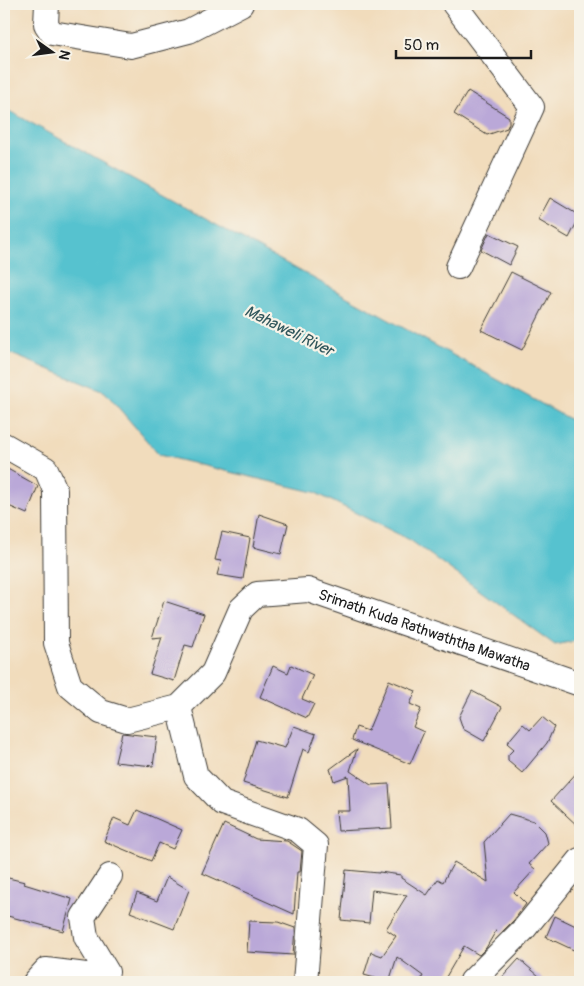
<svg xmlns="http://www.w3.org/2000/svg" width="584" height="986" viewBox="0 0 584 986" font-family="Pangolin,sans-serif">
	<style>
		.water { fill: #56c2cf; stroke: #396f76 }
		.building { fill: #baa8d8 }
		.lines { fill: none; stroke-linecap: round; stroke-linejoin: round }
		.minor-casing { stroke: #3c3934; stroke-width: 26 }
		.minor { stroke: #fff; stroke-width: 24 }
		.labels { text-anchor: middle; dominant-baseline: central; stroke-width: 4.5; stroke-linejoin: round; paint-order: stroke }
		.street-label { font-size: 15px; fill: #1c1c1c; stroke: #f7f3e8 }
		.water-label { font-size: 16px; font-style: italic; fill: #30565b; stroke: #f7f3e8 }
	</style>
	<rect width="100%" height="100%" fill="#f7f3e8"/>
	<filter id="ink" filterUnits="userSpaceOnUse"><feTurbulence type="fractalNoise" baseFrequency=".02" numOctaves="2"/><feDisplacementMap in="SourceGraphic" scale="10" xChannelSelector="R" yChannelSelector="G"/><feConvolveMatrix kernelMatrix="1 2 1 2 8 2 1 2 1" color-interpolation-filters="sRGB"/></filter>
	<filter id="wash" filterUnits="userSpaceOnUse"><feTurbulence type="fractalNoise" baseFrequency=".0096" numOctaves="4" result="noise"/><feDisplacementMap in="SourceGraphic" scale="20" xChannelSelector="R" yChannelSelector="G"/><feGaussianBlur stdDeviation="1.12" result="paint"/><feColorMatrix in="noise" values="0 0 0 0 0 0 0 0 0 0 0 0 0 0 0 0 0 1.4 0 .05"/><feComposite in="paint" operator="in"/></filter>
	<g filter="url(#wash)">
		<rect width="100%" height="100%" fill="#f1dcbc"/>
		<!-- water -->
		<polygon class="water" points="4,108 580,425 580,640 555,645 410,540 314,492 159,455 105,392 4,351"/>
		<g id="blocks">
			<!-- building -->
			<g class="building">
				<polygon points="468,91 509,117 509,123 507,128 487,135 454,114"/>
				<polygon points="550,198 580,216 569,238 538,220"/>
				<polygon points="489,233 518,247 509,265 481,250"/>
				<polygon points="511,272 551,292 522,350 481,330"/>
				<polygon points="4,467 38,486 27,514 4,504"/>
				<polygon points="259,514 288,524 281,554 253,547"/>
				<polygon points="222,532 250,538 243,579 217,575 221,561 215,560"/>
				<polygon points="164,601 204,614 193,647 185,645 174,681 150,674 162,637 152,638"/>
				<polygon points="291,665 313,675 302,699 314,704 307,718 260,697 273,666 288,673"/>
				<polygon points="389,680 416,691 410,704 421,709 413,727 424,732 410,764 352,740 356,727 368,731"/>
				<polygon points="472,691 502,707 484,741 463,729 459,717"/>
				<polygon points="542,717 554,727 547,743 522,773 508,761 508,755 514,749 507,743 523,724 530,730"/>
				<polygon points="294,726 316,734 309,752 303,749 288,797 243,783 256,740 285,748"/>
				<polygon points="122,733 157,737 153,766 115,762"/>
				<polygon points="357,749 350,771 371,785 389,784 392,828 338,831 336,811 350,811 348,776 334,781 330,769"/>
				<polygon points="580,769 580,828 551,801"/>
				<polygon points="137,810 182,830 173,849 159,843 151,861 104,841 114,818 130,825"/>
				<polygon points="509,814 534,821 545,832 548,843 529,864 535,869 514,892 526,904 514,920 501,933 497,929 486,948 479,955 464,946 443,982 420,982 423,976 397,957 389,982 364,975 371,952 382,956 396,936 386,929 407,895 372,890 369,923 341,920 346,870 379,873 379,872 401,875 401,878 427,895 438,879 443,882 454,862 488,882 484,842"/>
				<polygon points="224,824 256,839 287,841 302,851 300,872 297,872 294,914 202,873"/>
				<polygon points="4,877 25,882 24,884 72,899 63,931 4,915"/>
				<polygon points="167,877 189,890 174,929 130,912 137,893 157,901"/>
				<polygon points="555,916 580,928 580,953 546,937"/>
				<polygon points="249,921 278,922 295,928 293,955 247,952"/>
				<polygon points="519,959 546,982 498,982"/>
			</g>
		</g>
	</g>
	<g filter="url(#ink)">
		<use href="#blocks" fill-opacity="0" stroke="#3c3934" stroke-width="1"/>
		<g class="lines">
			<defs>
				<g id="minor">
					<polyline points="47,4 46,24 52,33 131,46 189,31 241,4"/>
					<polyline points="454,4 532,107 458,267"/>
					<path id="s1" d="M4,445L46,469L55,490L56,643L70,686L101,712L127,720L179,707L213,673L241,609L257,594L308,590L580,684"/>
					<polyline points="179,707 196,776 222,803 298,830 316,845 305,982"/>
					<polyline points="472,981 524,929 580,860"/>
					<polyline points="35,982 46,970 94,976 107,972 86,937 83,917 110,876"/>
				</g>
			</defs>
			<!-- minor casing -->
			<use href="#minor" class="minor-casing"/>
			<!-- minor -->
			<use href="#minor" class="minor"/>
		</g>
	</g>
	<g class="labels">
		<!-- street labels -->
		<g class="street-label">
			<text stroke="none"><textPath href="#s1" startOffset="705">Srimath Kuda Rathwaththa Mawatha</textPath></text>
		</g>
		<!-- water labels -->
		<g class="water-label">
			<text transform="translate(289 331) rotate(26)">Mahaweli River</text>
		</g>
	</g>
	<!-- margin -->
	<rect width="584" height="986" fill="none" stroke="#f7f3e8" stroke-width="20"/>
	<!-- north arrow -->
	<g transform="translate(52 52) rotate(104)" stroke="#f7f3e8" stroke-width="4" paint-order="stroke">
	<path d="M0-4L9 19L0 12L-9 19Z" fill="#1c1c1c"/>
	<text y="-8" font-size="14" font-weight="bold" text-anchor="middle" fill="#1c1c1c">N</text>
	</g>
	<!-- scale -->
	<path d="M396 50v8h135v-8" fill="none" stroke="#1c1c1c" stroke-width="2.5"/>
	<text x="404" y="50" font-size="15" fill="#1c1c1c" stroke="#f7f3e8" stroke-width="4" paint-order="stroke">50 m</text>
</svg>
